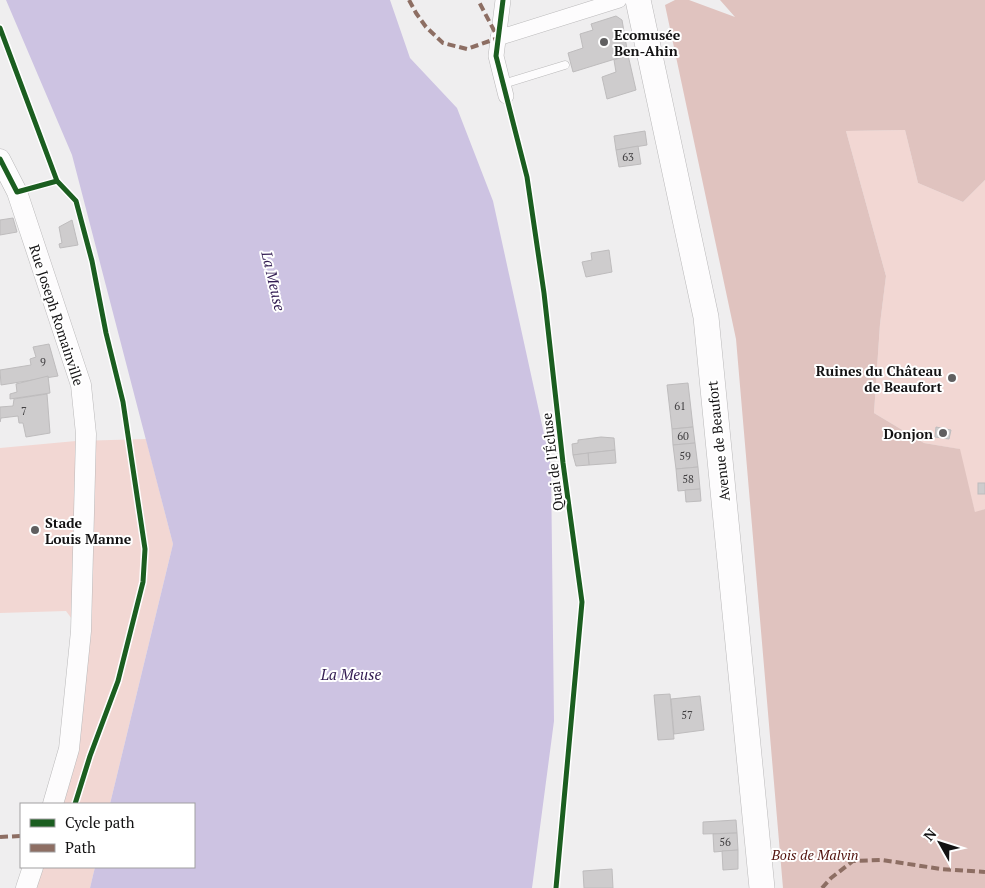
<svg xmlns="http://www.w3.org/2000/svg" width="985" height="888" viewBox="0 0 985 888" font-family="'PT Serif',serif">
	<style>
		.green { fill: #f2d7d3 }
		.forest { fill: #e0c3bf }
		.water { fill: #cdc3e2 }
		.building { fill: #cecccd; stroke: #bebcbd }
		.lines { fill: none; stroke-linecap: round; stroke-linejoin: round }
		.service-casing { stroke: #bab9ba; stroke-width: 9 }
		.minor-casing { stroke: #bab9ba; stroke-width: 16 }
		.tertiary-casing { stroke: #bab9ba; stroke-width: 21 }
		.primary-casing { stroke: #bab9ba; stroke-width: 26 }
		.service { stroke: #fdfcfd; stroke-width: 8 }
		.minor { stroke: #fdfcfd; stroke-width: 15 }
		.tertiary { stroke: #fdfcfd; stroke-width: 20 }
		.primary { stroke: #fdfcfd; stroke-width: 25 }
		.quiet { stroke: #8d6e63; stroke-width: 4; stroke-dasharray: 8 4; stroke-linecap: butt }
		.cycleway-casing { stroke: #fff; stroke-width: 8 }
		.cycleway { stroke: #1b5e20; stroke-width: 5 }
		.poi-dot { fill: #605f60; stroke: #fff; stroke-width: 2 }
		.labels { text-anchor: middle; dominant-baseline: central; stroke-width: 4; stroke-linejoin: round; paint-order: stroke }
		.number-label { font-size: 11px; fill: #424042 }
		.poi-label { font-size: 14px; font-weight: bold; fill: #131213; stroke: #fff; text-anchor: start }
		.street-label { font-size: 14px; fill: #131213; stroke: #fff }
		.park-label { font-size: 14px; font-style: italic; fill: #51120d; stroke: #fff }
		.water-label { font-size: 15px; font-style: italic; fill: #321c52; stroke: #fff }
	</style>
	<rect width="100%" height="100%" fill="#efeeef"/>
	<!-- green -->
	<g class="green">
		<polygon points="905,130 918,183 963,202 985,180 985,509 975,513 959,449 924,443 874,413 880,324 886,276 846,131"/>
		<polygon points="146,439 173,544 110,804 53,804 81,631 66,611 0,613 0,448 76,441"/>
		<polygon points="33,867 95,867 90,888 26,888"/>
	</g>
	<!-- forest -->
	<polygon class="forest" points="675,0 689,0 735,17 720,0 985,0 985,180 963,202 918,183 905,130 846,131 886,276 880,324 874,413 924,443 960,449 975,512 985,509 985,888 783,888 736,339 665,5"/>
	<!-- water -->
	<polygon class="water" points="6,0 390,0 410,58 457,108 493,201 551,466 554,721 532,888 90,888 95,867 194,867 194,804 110,804 173,544 72,155"/>
	<!-- building -->
	<g class="building">
		<polygon points="616,16 622,20 628,55 573,72 568,53 583,48 580,34 593,30 591,24"/>
		<polygon points="628,55 636,90 607,99 602,77 616,72 614,60"/>
		<polygon points="645,131 647,145 616,150 614,136"/>
		<polygon points="638,146 641,164 619,167 616,150"/>
		<polygon points="13,218 17,232 0,235 0,220"/>
		<polygon points="72,220 78,245 60,248 59,244 62,243 59,227"/>
		<polygon points="609,250 612,272 586,277 582,262 592,260 591,253"/>
		<polygon points="49,344 58,376 1,385 0,370 31,365 30,359 36,357 33,347"/>
		<polygon points="48,376 50,393 10,399 10,394 17,392 16,384"/>
		<polygon points="688,383 693,427 672,429 667,385"/>
		<polygon points="47,394 50,433 26,437 23,423 19,423 18,416 1,418 0,422 0,407 13,406 14,399"/>
		<polygon points="693,427 695,443 673,445 672,429"/>
		<polygon points="936,427 951,430 949,439 935,437"/>
		<polygon points="601,437 614,438 615,450 573,455 572,444 578,443 578,440"/>
		<polygon points="695,443 698,467 676,469 673,445"/>
		<polygon points="615,450 616,463 589,465 588,453"/>
		<polygon points="588,453 589,465 576,466 573,455"/>
		<polygon points="698,467 700,489 678,491 676,469"/>
		<rect x="978" y="483" width="7" height="11"/>
		<polygon points="700,489 701,501 686,502 685,490"/>
		<polygon points="670,694 674,739 658,740 654,695"/>
		<polygon points="700,696 704,730 674,734 671,699"/>
		<polygon points="736,820 737,833 703,834 703,822"/>
		<polygon points="737,833 738,850 714,852 713,834"/>
		<polygon points="738,850 738,869 723,870 722,851"/>
		<polygon points="612,869 613,888 584,888 583,871"/>
	</g>
	<g class="lines">
		<defs>
			<polyline id="service" points="503,84 565,65"/>
			<g id="minor">
				<polyline points="503,0 496,56 506,96"/>
				<polyline points="498,38 619,0"/>
			</g>
			<g id="tertiary">
				<polyline points="0,159 17,192 81,385 86,434 81,631 69,749 53,804"/>
				<polyline points="26,888 33,867"/>
			</g>
			<polyline id="primary" points="638,0 706,317 762,888"/>
		</defs>
		<!-- service casing -->
		<use href="#service" class="service-casing"/>
		<!-- minor casing -->
		<use href="#minor" class="minor-casing"/>
		<!-- tertiary casing -->
		<use href="#tertiary" class="tertiary-casing"/>
		<!-- primary casing -->
		<use href="#primary" class="primary-casing"/>
		<!-- service -->
		<use href="#service" class="service"/>
		<!-- minor -->
		<use href="#minor" class="minor"/>
		<!-- tertiary -->
		<use href="#tertiary" class="tertiary"/>
		<!-- primary -->
		<use href="#primary" class="primary"/>
		<!-- quiet -->
		<g class="quiet">
			<polyline points="409,0 416,13 426,27 443,43 467,49 498,38 478,0"/>
			<polyline points="0,837 21,836"/>
			<polyline points="822,888 831,878 853,861 882,860 941,869 985,872"/>
		</g>
		<defs>
			<g id="cycleway">
				<polyline points="503,0 496,56 527,177 544,293 563,463 582,602 556,888"/>
				<polyline points="0,28 57,181 76,201 92,261 106,333 123,402 145,549 143,582 118,681 90,756 75,804"/>
				<polyline points="0,159 17,192 57,181"/>
			</g>
		</defs>
		<!-- cycleway casing -->
		<use href="#cycleway" class="cycleway-casing"/>
		<!-- cycleway -->
		<use href="#cycleway" class="cycleway"/>
	</g>
	<!-- markers -->
	<g class="poi-dot">
		<circle cx="604" cy="42" r="5"/>
		<circle cx="952" cy="378" r="5"/>
		<circle cx="943" cy="433" r="5"/>
		<circle cx="35" cy="530" r="5"/>
	</g>
	<g class="labels">
		<!-- number labels -->
		<g class="number-label">
			<text x="628" y="157">63</text>
			<text x="43" y="362">9</text>
			<text x="680" y="406">61</text>
			<text x="24" y="411">7</text>
			<text x="683" y="436">60</text>
			<text x="685" y="456">59</text>
			<text x="688" y="479">58</text>
			<text x="687" y="715">57</text>
			<text x="725" y="842">56</text>
		</g>
		<!-- poi labels -->
		<g class="poi-label">
			<text x="614" y="34">Ecomusée<tspan x="614" dy="16">Ben-Ahin</tspan></text>
			<text x="942" y="370" text-anchor="end">Ruines du Château<tspan x="942" dy="16">de Beaufort</tspan></text>
			<text x="933" y="433" text-anchor="end">Donjon</text>
			<text x="45" y="522">Stade<tspan x="45" dy="16">Louis Manne</tspan></text>
		</g>
		<!-- street labels -->
		<g class="street-label">
			<text transform="translate(57 315) rotate(72)">Rue Joseph Romainville</text>
			<text transform="translate(718 441) rotate(-96)">Avenue de Beaufort</text>
			<text transform="translate(552 462) rotate(-97)">Quai de l'Écluse</text>
		</g>
		<!-- park labels -->
		<g class="park-label">
			<text x="815" y="854">Bois de Malvin</text>
		</g>
		<!-- water labels -->
		<g class="water-label">
			<text transform="translate(274 281) rotate(77)">La Meuse</text>
			<text x="351" y="674">La Meuse</text>
		</g>
	</g>
	<!-- legend -->
	<rect x="20" y="803" width="175" height="65" fill="#ffffff" stroke="#a1a0a1"/>
	<rect x="30" y="819" width="25" height="8" fill="#1b5e20" stroke="#a1a0a1"/>
	<text x="65" y="828" font-size="15" fill="#131213">Cycle path</text>
	<rect x="30" y="844" width="25" height="8" fill="#8d6e63" stroke="#a1a0a1"/>
	<text x="65" y="853" font-size="15" fill="#131213">Path</text>
	<!-- north arrow -->
	<g transform="translate(940 843) rotate(309)" stroke="#ffffff" stroke-width="4" paint-order="stroke">
	<path d="M0-4L9 19L0 12L-9 19Z" fill="#131213"/>
	<text y="-8" font-size="14" font-weight="bold" text-anchor="middle" fill="#131213">N</text>
	</g>
</svg>
